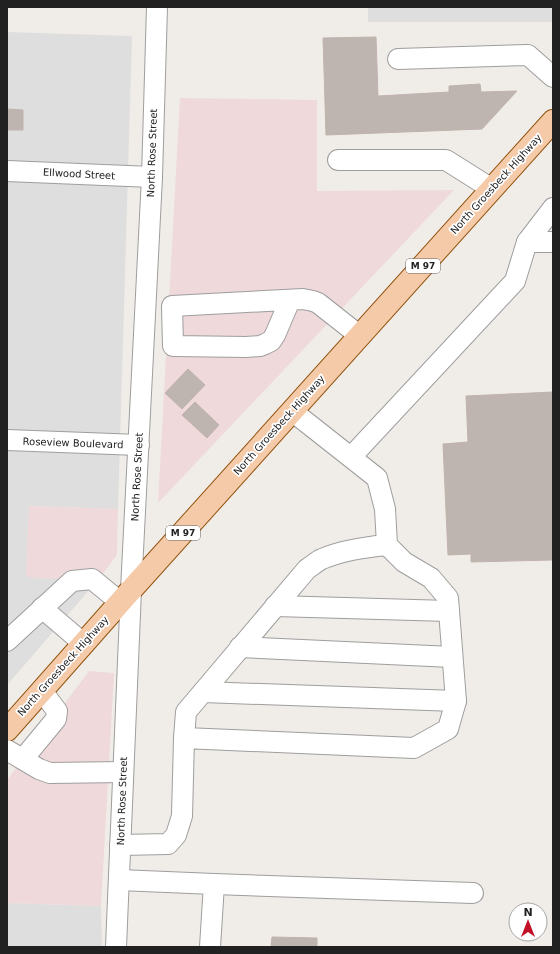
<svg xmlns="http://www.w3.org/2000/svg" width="560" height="954" viewBox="0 0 560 954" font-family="'DejaVu Sans',sans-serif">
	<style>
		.residential { fill: #dfdede }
		.commercial { fill: #efd9db }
		.building { fill: #beb5b1; stroke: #c1b2ac }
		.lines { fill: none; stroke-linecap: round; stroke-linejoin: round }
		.minor-casing { stroke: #9e9e9e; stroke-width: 22 }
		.major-casing { stroke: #92530c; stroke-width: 24 }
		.minor { stroke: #fff; stroke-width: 20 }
		.major { stroke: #f5caa9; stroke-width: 22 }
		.labels { text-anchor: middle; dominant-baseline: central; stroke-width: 3.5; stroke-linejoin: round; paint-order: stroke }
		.shield { fill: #fff; stroke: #646464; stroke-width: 1 }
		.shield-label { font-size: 9px; font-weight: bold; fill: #212121 }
		.street-label { font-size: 10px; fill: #212121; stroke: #fff }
	</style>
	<rect width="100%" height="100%" fill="#f0ede8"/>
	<!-- residential -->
	<g class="residential">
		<rect x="368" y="7" width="185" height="15"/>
		<polygon points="7,32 132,36 118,509 29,506 97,581 7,685"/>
		<polygon points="7,903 101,906 102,947 7,947"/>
	</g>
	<!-- commercial -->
	<g class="commercial">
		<polygon points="180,98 317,100 317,191 454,190 158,503"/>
		<polygon points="29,506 118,509 117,555 97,581 26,577"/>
		<polygon points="89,671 114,673 101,906 7,903 7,780"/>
	</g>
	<!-- building -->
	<g class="building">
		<polygon points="376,37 378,96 449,92 449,86 480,84 481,92 517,91 482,129 326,135 323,38"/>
		<polygon points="7,109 23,110 23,130 7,130"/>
		<polygon points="188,369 205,385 182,409 165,393"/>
		<polygon points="553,392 553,560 471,562 471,554 448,555 443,444 468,442 466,396"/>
		<polygon points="195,402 219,425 207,438 182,415"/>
		<polygon points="272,937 317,938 317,947 271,947"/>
	</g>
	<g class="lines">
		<defs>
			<g id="minor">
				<polyline points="398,59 528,55 553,77"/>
				<polyline points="338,160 446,160 492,189"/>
				<polyline points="7,171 152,177"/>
				<polyline points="527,242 553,208"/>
				<polyline points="290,300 275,335 271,341 265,344 260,346 246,347 173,346 172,306 303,299 313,301 318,303 360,336"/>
				<polyline points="7,440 139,445"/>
				<polyline points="351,457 515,281 527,242 553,242"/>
				<polyline points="275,606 449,611"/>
				<polyline points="42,608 84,644"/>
				<polyline points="7,641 72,581 92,579 120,602"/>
				<polyline points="240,647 452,657"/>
				<polyline points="203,692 456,701"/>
				<path d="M184,738L186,712L307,569C312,566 317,561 322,559C343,550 365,547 387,545"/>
				<polyline points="7,750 39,769 50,773 123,772"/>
				<polyline points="23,759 56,719 57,711 42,691"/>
				<polyline points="120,845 168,844 176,835 182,816 184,738 414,748 448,729 456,701 448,598 431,578 404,562 387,545 385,509 377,478 292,411"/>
				<polyline points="119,880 214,884 210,947"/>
				<polyline points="214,884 473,893"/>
				<polyline points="116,947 131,590 152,177 157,7"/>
			</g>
			<polyline id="major" points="7,730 131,590 553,121"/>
		</defs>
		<!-- minor casing -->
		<use href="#minor" class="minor-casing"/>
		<!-- major casing -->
		<use href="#major" class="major-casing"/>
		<!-- minor -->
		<use href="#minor" class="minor"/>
		<!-- major -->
		<use href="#major" class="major"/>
	</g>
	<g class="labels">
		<!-- shield labels -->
		<g class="shield">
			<rect x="406" y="259" width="34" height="14" rx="3"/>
			<rect x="166" y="526" width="34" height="14" rx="3"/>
		</g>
		<g class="shield-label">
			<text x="423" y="266">M 97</text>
			<text x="183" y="533">M 97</text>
		</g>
		<!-- street labels -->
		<g class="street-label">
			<text transform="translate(152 153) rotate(-88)">North Rose Street</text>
			<text transform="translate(79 174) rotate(3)">Ellwood Street</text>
			<text transform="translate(496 184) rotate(-48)">North Groesbeck Highway</text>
			<text transform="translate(279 425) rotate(-48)">North Groesbeck Highway</text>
			<text transform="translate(73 443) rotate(2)">Roseview Boulevard</text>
			<text transform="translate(137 477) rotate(-87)">North Rose Street</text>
			<text transform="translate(63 666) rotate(-48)">North Groesbeck Highway</text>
			<text transform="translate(122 801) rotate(-88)">North Rose Street</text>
		</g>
	</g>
	<!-- border -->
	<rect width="560" height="954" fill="none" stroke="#212121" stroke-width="16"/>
	<!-- north arrow -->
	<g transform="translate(528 922)"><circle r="19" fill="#ffffff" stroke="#a6a6a6"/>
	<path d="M0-3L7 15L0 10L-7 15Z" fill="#c21029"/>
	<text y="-6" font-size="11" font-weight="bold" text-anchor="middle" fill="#212121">N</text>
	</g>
</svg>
